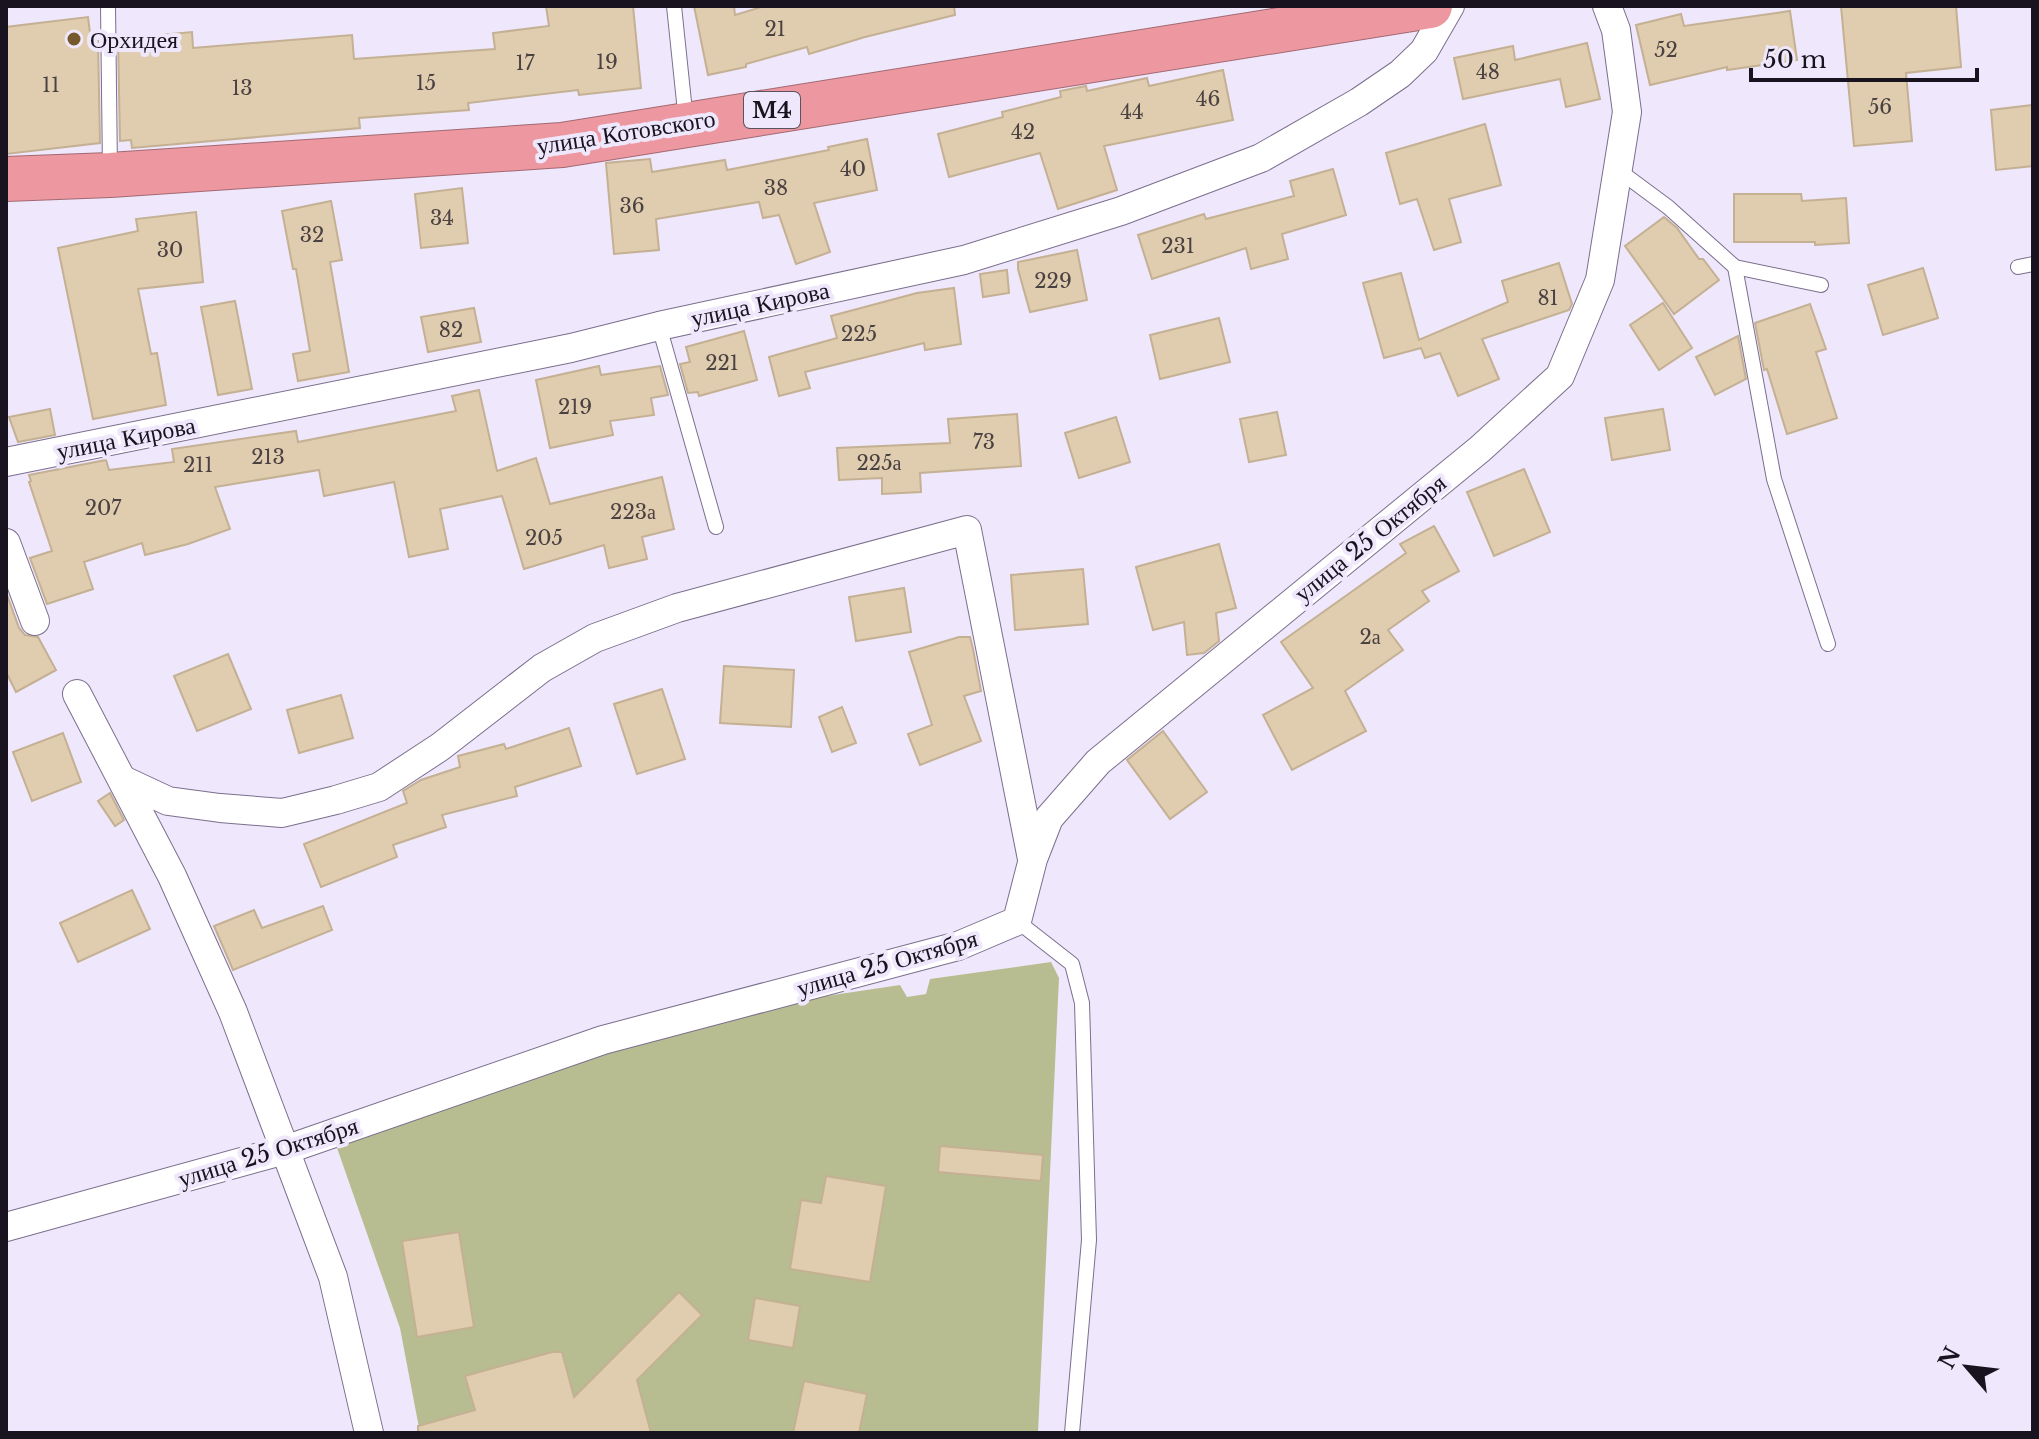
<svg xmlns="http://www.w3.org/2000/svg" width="2039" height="1439" viewBox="0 0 2039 1439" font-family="'Libre Baskerville',serif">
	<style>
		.green { fill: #b7bd90 }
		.building { fill: #e0ccae; stroke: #c4b093; stroke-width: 2 }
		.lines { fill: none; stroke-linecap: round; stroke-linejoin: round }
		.lane-casing { stroke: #7b6f8d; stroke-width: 16 }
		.street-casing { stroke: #7b6f8d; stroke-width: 30 }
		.highway-casing { stroke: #a26972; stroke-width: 46 }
		.lane { stroke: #fff; stroke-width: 14 }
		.street { stroke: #fff; stroke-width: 28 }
		.highway { stroke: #ed98a0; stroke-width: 44 }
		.poi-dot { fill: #75582c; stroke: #efe7fb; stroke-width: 3 }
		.labels { text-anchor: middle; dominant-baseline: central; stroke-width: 8; stroke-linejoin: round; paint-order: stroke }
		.number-label { font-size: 20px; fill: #4a4142 }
		.shield { fill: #efe7fb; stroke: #585360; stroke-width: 2 }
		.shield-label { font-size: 22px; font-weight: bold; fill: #18131e }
		.poi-label { font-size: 24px; fill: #18131e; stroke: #efe7fb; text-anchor: start }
		.street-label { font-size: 24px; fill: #18131e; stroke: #efe7fb }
	</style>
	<rect width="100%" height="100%" fill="#efe7fb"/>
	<!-- green -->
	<polygon class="green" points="1051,962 1059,978 1038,1433 420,1433 400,1328 336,1145 601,1052 813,998 900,985 907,997 926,994 930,979"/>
	<!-- building -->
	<g class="building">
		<polygon points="546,6 633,6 641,88 579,95 578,90 468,103 469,110 359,118 360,128 132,148 131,140 120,141 118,39 192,32 193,48 352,35 354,59 495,49 493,33 549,26"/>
		<polygon points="694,6 734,6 735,15 765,6 954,6 955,15 865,37 809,54 807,47 746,64 746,67 708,75"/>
		<polygon points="1841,6 1956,6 1961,67 1906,73 1912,141 1854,146"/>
		<polygon points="1790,11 1797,60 1727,70 1727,67 1650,85 1636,25 1681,14 1684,26"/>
		<polygon points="88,17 91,41 98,41 100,143 6,154 6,27"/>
		<polygon points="1587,43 1600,99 1566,107 1560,79 1463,99 1454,58 1513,46 1515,60"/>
		<polygon points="1223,70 1233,120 1104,146 1117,190 1058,209 1040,153 949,177 938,134 1003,117 1002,112 1061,97 1060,91 1086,86 1087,91 1147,78 1149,86"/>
		<polygon points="2033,105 2033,166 1996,170 1991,110"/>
		<polygon points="1485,124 1501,185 1449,199 1461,242 1434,250 1417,199 1400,204 1386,153"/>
		<polygon points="867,139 877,190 814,203 830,252 796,264 779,215 763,218 759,202 656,219 659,250 614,254 606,163 650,159 652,172 725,160 727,170 829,150 828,147"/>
		<polygon points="1333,169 1346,215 1282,234 1288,259 1251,269 1246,248 1152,279 1138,235 1204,214 1206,219 1294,196 1290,181"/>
		<polygon points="462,188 468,243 421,248 415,194"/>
		<polygon points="1734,194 1801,194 1802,201 1846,198 1849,243 1815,245 1815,242 1734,242"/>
		<polygon points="331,201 342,260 330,262 349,372 298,381 293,354 310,351 296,269 293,269 282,211"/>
		<polygon points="196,212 203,282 138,289 151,354 157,353 166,405 93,419 58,248 138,231 136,219"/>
		<polygon points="1664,217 1677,228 1699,259 1703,259 1719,280 1674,314 1625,246"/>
		<polygon points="1077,250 1087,300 1030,312 1018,269 1018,262"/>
		<polygon points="1559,263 1572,304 1569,310 1482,339 1499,379 1458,396 1440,353 1425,358 1421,348 1384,358 1363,283 1401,273 1419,340 1508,302 1502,281"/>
		<polygon points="1923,268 1938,318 1883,335 1868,285"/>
		<polygon points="1007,270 1009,293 983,297 980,274"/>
		<polygon points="954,288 961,344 925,350 924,343 805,372 810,388 779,396 769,357 837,338 831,316 917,293"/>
		<polygon points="235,301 252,389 218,395 201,307"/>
		<polygon points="1663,303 1692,348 1659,370 1630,325"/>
		<polygon points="1810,304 1826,349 1816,352 1837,418 1787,434 1767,369 1764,370 1755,323"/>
		<polygon points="474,308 481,342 428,352 421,317"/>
		<polygon points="1219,318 1230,362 1160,379 1150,335"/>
		<polygon points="744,331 757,380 699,396 698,392 688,393 680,364 690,362 686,347"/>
		<polygon points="1738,336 1746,379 1715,395 1696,357"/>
		<polygon points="599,366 601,375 660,366 668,395 651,398 654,415 610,421 613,435 550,448 536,380"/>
		<polygon points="479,390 497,471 536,458 550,504 662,477 674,529 642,537 647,559 609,568 604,545 524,569 502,496 440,509 448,549 409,557 394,482 324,496 319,470 215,487 230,529 188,544 145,555 142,543 84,562 93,589 47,604 30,558 52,551 29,482 31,481 29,475 106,460 109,470 174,462 172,449 296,431 298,442 456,411 452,396"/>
		<polygon points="50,409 55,435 18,442 9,417"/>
		<polygon points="1663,409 1670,450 1612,460 1605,418"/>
		<polygon points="1277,412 1286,455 1249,462 1240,419"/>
		<polygon points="1017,414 1021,466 920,473 921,492 882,494 882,478 839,480 837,448 950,443 948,419"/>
		<polygon points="1116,417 1130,462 1079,478 1065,433"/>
		<polygon points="1524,469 1550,532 1494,556 1467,492"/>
		<polygon points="1434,526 1459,571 1422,591 1429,601 1388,630 1403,650 1345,691 1366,731 1292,770 1263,715 1313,688 1281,642 1406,553 1400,544"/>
		<polygon points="1219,544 1236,608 1216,613 1219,641 1204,653 1187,655 1184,622 1153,630 1136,567"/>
		<polygon points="1083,569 1088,624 1015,630 1011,575"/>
		<polygon points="904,588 911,632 856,641 849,597"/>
		<polygon points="6,592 19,628 25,635 38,637 56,670 16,692 6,672"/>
		<polygon points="959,637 970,637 973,649 981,691 964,696 981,741 920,765 908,734 932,725 909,652"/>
		<polygon points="228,654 251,709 197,731 174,676"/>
		<polygon points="724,666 794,670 791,727 720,723"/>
		<polygon points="662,689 685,759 637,774 614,704"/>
		<polygon points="341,695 353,738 299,753 287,710"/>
		<polygon points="842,707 856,743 832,752 819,717"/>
		<polygon points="569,728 581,766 515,787 517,796 442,815 446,827 393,845 397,857 321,887 304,844 407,803 403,791 421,780 460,767 458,756 504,744 506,749"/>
		<polygon points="1163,731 1207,792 1170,819 1127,760"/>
		<polygon points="63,733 81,782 32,801 13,752"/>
		<polygon points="110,793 124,820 115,826 98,801"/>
		<polygon points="132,890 150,929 78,962 60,923"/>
		<polygon points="323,906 332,930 233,970 214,926 254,910 262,928"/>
		<polygon points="940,1146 1043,1155 1041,1181 938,1172"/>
		<polygon points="826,1176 886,1186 870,1282 790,1269 801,1200 821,1203"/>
		<polygon points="459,1232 474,1327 417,1337 402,1241"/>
		<polygon points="679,1292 702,1315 637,1380 651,1433 418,1433 418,1426 475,1410 465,1376 552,1352 562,1352 574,1397"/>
		<polygon points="755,1298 800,1306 793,1348 748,1340"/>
		<polygon points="804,1381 867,1394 859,1433 793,1433"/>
	</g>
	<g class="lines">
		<defs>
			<g id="lane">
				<polyline points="108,6 110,171"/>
				<polyline points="674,6 686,121"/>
				<polyline points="1618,170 1668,207 1735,267 1821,285"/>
				<polyline points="1735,267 1774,479 1828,644"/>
				<polyline points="2018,267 2033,264"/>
				<polyline points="659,326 716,527"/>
				<polyline points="1017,921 1072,964 1082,1003 1089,1240 1072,1433"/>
			</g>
			<g id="street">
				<polyline points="6,462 571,348 659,326 964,260 1121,211 1261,158 1359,102 1400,74 1424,51 1450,6"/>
				<polyline points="6,543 35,621"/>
				<polyline points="77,694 172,876 233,1012 333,1277 369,1433"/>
				<polyline points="123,780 168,801 220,808 282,813 336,800 379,787 440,747 542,668 595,638 677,608 967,530 1032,859"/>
				<polyline points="6,1227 285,1150 603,1040 958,946 1017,921 1033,859 1049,818 1098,762 1480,449 1560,376 1600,280 1627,112 1616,30 1607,6"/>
			</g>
			<polyline id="highway" points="6,179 110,175 562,145 1430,6"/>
		</defs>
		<!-- lane casing -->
		<use href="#lane" class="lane-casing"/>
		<!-- street casing -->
		<use href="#street" class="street-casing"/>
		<!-- highway casing -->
		<use href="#highway" class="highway-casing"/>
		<!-- lane -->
		<use href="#lane" class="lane"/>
		<!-- street -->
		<use href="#street" class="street"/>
		<!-- highway -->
		<use href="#highway" class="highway"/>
	</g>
	<!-- markers -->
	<circle class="poi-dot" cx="74" cy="39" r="8"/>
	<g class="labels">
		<!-- number labels -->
		<g class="number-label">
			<text x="775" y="29">21</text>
			<text x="1666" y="50">52</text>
			<text x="607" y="62">19</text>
			<text x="525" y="63">17</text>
			<text x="1488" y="72">48</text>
			<text x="426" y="83">15</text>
			<text x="51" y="85">11</text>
			<text x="242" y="88">13</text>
			<text x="1208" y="99">46</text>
			<text x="1880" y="107">56</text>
			<text x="1132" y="112">44</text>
			<text x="1023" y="132">42</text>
			<text x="853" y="169">40</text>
			<text x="776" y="188">38</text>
			<text x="632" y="206">36</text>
			<text x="442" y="218">34</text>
			<text x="312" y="235">32</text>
			<text x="1178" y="246">231</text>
			<text x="170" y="250">30</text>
			<text x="1053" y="281">229</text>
			<text x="1548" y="298">81</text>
			<text x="451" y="330">82</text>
			<text x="859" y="334">225</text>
			<text x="722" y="363">221</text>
			<text x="575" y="407">219</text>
			<text x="984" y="442">73</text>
			<text x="268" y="457">213</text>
			<text x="879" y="463">225а</text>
			<text x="198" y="465">211</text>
			<text x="103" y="508">207</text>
			<text x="633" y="512">223а</text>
			<text x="544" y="538">205</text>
			<text x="1370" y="637">2а</text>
		</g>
		<!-- shield labels -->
		<rect class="shield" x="744" y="92" width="56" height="36" rx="6"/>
		<g class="shield-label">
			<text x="772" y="110">M4</text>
		</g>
		<!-- poi labels -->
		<g class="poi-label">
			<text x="90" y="39">Орхидея</text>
		</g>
		<!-- street labels -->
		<g class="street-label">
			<text transform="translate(626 132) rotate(-9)">улица Котовского</text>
			<text transform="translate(760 304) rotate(-12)">улица Кирова</text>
			<text transform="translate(126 438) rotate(-11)">улица Кирова</text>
			<text transform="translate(1370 538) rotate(-39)">улица 25 Октября</text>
			<text transform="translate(887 963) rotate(-16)">улица 25 Октября</text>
			<text transform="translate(268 1152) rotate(-17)">улица 25 Октября</text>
		</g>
	</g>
	<!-- border -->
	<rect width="2039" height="1439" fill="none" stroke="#18131e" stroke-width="16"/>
	<!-- north arrow -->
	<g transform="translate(1967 1367) rotate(298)" stroke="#efe7fb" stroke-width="6" paint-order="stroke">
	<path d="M0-6L14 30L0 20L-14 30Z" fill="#18131e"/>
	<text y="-12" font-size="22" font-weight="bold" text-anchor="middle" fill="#18131e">N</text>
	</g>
	<!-- scale -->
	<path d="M1751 68v12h226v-12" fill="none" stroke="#18131e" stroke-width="4"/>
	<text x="1763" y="68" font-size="24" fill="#18131e" stroke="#efe7fb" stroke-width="6" paint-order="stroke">50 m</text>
</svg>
